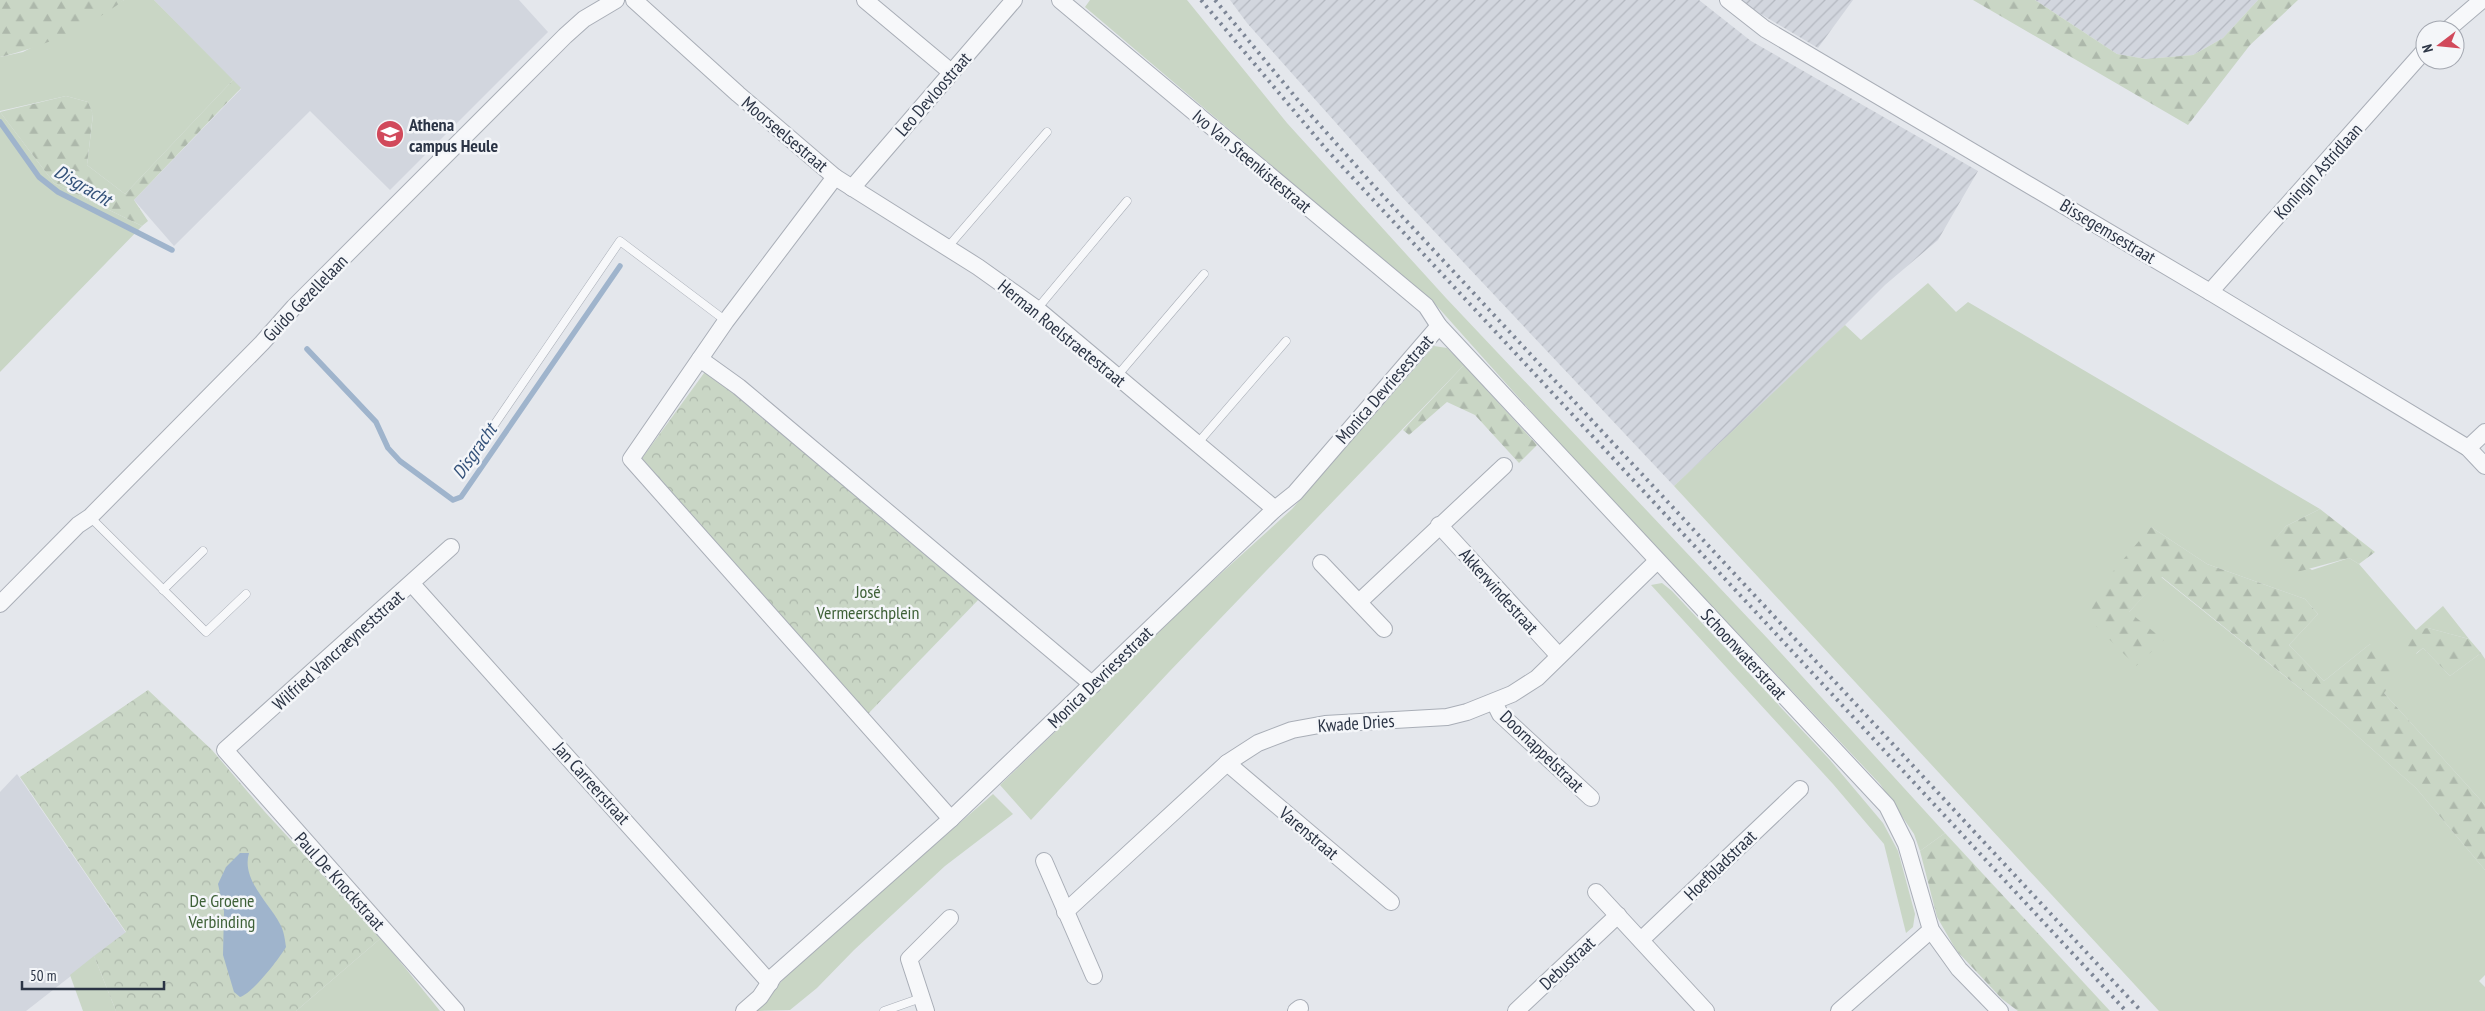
<svg xmlns="http://www.w3.org/2000/svg" width="2485" height="1011" viewBox="0 0 2485 1011" font-family="'PT Sans Narrow',sans-serif">
	<style>
		.built { fill: #d2d6de }
		.industrial { fill: url(#industrial-furrows) }
		.grass { fill: #c9d6c5 }
		.forest { fill: url(#forest-firs) }
		.park { fill: url(#park-crowns) }
		.water { fill: #9fb4cc }
		.lines { fill: none; stroke-linecap: round; stroke-linejoin: round }
		.stream { stroke: #9fb4cc; stroke-width: 5.5 }
		.lane-casing { stroke: #a9aeb7; stroke-width: 9 }
		.street-casing { stroke: #a9aeb7; stroke-width: 18 }
		.lane { stroke: #f7f8fa; stroke-width: 8 }
		.street { stroke: #f7f8fa; stroke-width: 16 }
		.rail { stroke: #7d8696; stroke-width: 4; stroke-dasharray: 2.5 5; stroke-linecap: butt }
		.labels { text-anchor: middle; dominant-baseline: central; stroke-width: 5; stroke-linejoin: round; paint-order: stroke }
		.street-label { font-size: 18px; fill: #2b3445; stroke: #f4f6f9 }
		.poi-label { font-size: 18px; font-weight: bold; fill: #2b3445; stroke: #f4f6f9; text-anchor: start }
		.park-label { font-size: 18px; fill: #3f6138; stroke: #f4f6f9 }
		.water-label { font-size: 19px; font-style: italic; fill: #34527a; stroke: #f4f6f9 }
	</style>
	<defs>
		<pattern id="industrial-furrows" width="10" height="10" patternUnits="userSpaceOnUse" patternTransform="scale(1.25)"><rect width="10" height="10" fill="#d2d6de"/><path d="M-1 1l2-2M0 10L10 0M9 11l2-2" fill="none" stroke="#b4b8c0"/></pattern>
		<pattern id="forest-firs" width="22" height="20" patternUnits="userSpaceOnUse" patternTransform="scale(1.25)"><rect width="22" height="20" fill="#c9d6c5"/><path d="M5 1l3.5 6h-7zM16 11l3.5 6h-7z" fill="#adb8ab"/></pattern>
		<pattern id="park-crowns" width="20" height="18" patternUnits="userSpaceOnUse" patternTransform="scale(1.25)"><rect width="20" height="18" fill="#c9d6c5"/><path d="M2 6a3 3 0 1 1 6 0M12 15a3 3 0 1 1 6 0" fill="none" stroke="#adb8ab"/></pattern>
	</defs>
	<rect width="100%" height="100%" fill="#e4e7ec"/>
	<!-- built -->
	<g class="built">
		<polygon points="154,0 519,0 548,32 390,190 310,111 174,246 134,200 241,89"/>
		<polygon points="17,774 126,933 26,1011 0,1011 0,792"/>
	</g>
	<!-- industrial -->
	<g class="industrial">
		<polygon points="1230,0 1699,0 1751,41 1978,171 1938,240 1885,285 1822,348 1674,486 1401,196 1247,23"/>
		<polygon points="1737,0 1853,0 1818,48"/>
		<polygon points="2035,0 2258,0 2223,38 2193,55 2146,59 2117,54"/>
	</g>
	<!-- grass -->
	<g class="grass">
		<polygon points="124,0 154,0 233,80 125,194 87,165 93,115 88,102 66,96 0,111 0,57 23,52"/>
		<polygon points="1090,0 1187,0 1287,123 1446,298 1769,640 1945,833 1920,851 1914,834 1880,784 1577,463 1436,305 1085,7"/>
		<polygon points="0,112 54,183 142,226 0,372"/>
		<polygon points="1928,283 1956,312 1968,302 2320,509 2286,526 2270,546 2312,570 2349,558 2359,564 2416,630 2443,606 2469,639 2428,628 2416,654 2423,648 2450,676 2481,653 2485,659 2485,805 2384,693 2370,644 2324,681 2289,645 2318,614 2305,599 2207,564 2151,527 2129,612 2161,577 2337,718 2416,788 2485,870 2485,975 2479,981 2485,987 2485,1011 2159,1011 1674,486 1845,325 1861,340"/>
		<polygon points="1434,346 1447,348 1464,365 1169,672 1031,820 1000,785 1195,597 1292,509"/>
		<polygon points="1662,583 1672,591 1830,760 1883,823 1898,851 1915,914 1913,927 1906,933 1884,844 1833,784 1651,585"/>
		<polygon points="993,794 1013,814 945,866 854,950 817,988 790,1010 757,1011 790,971"/>
		<polygon points="381,938 440,1011 296,1011"/>
		<polygon points="94,956 116,1011 83,1011 70,975"/>
	</g>
	<!-- forest -->
	<g class="forest">
		<path d="M0,0H124C89,27 43,47 0,57Z"/>
		<polygon points="1973,0 2035,0 2117,54 2146,59 2193,55 2223,38 2258,0 2298,0 2250,45 2188,125"/>
		<polygon points="233,80 241,88 134,200 148,221 142,226 54,183 0,112 66,96 88,102 93,114 87,165 125,194"/>
		<polygon points="1464,365 1537,445 1519,463 1475,415 1447,402 1409,435 1403,430"/>
		<polygon points="2320,509 2375,552 2359,564 2349,558 2297,572 2284,568 2269,546 2286,526"/>
		<polygon points="2151,527 2207,564 2305,599 2318,614 2289,645 2324,681 2370,644 2400,673 2384,693 2485,805 2485,870 2416,788 2337,718 2162,577 2129,612 2164,640 2136,666 2080,610"/>
		<polygon points="2428,628 2469,639 2481,653 2450,676 2423,648 2415,654 2407,645 2407,635 2416,630"/>
		<polygon points="1945,833 2110,1011 2018,1011 2002,999 1956,950 1937,917 1920,851"/>
	</g>
	<!-- park -->
	<g class="park">
		<polygon points="707,369 981,597 866,716 640,461"/>
		<polygon points="148,690 212,750 265,812 381,938 296,1011 116,1011 94,956 126,932 20,777"/>
	</g>
	<!-- water -->
	<path class="water" d="M240,853H249C241,879 269,903 280,924C284,931 285,940 286,947C279,959 252,994 240,997L234,992L223,955L224,911L218,884L226,867Z"/>
	<g class="lines">
		<!-- stream -->
		<g class="stream">
			<polyline points="0,122 39,177 58,192 172,250"/>
			<polyline points="307,349 376,422 388,448 400,461 453,500 461,497 620,266"/>
		</g>
		<defs>
			<g id="lane">
				<polyline points="947,248 1047,132"/>
				<polyline points="1037,309 1127,201"/>
				<polyline points="1117,376 1204,274"/>
				<polyline points="1197,444 1286,341"/>
				<polyline points="464,469 620,241 726,321"/>
				<polyline points="90,517 206,632 246,594"/>
				<polyline points="163,590 203,551"/>
				<polyline points="884,1011 921,998"/>
			</g>
			<g id="street">
				<polyline points="634,0 738,94 835,177 978,267 1037,309 1275,509"/>
				<polyline points="865,0 951,72"/>
				<polyline points="1060,0 1426,306 1439,326 1887,806 1906,844 1931,930 1959,969 2000,1011"/>
				<polyline points="1728,0 1765,29 2210,292 2468,448 2485,466"/>
				<polyline points="2447,30 2482,0"/>
				<polyline points="835,177 726,321 631,459 951,819"/>
				<polyline points="852,188 1014,0"/>
				<polyline points="2210,292 2425,50"/>
				<polyline points="700,359 739,387 1093,685"/>
				<polyline points="2468,448 2485,432"/>
				<polyline points="1439,525 1559,656"/>
				<polyline points="451,547 225,750 456,1011"/>
				<polyline points="1321,563 1384,629"/>
				<polyline points="412,584 770,983"/>
				<polyline points="1359,602 1504,466"/>
				<polyline points="0,604 78,525 90,517 262,343 294,307 565,36 584,19 616,0"/>
				<polyline points="1494,702 1500,714 1591,798"/>
				<polyline points="1227,763 1391,902"/>
				<polyline points="1044,861 1094,976"/>
				<polyline points="1596,892 1706,1011"/>
				<polyline points="1065,912 1227,763 1258,743 1292,730 1325,724 1447,717 1467,712 1512,694 1537,678 1657,561"/>
				<polyline points="1641,940 1800,789"/>
				<polyline points="744,1011 760,997 774,976 951,819 1275,509 1295,493 1439,326"/>
				<polyline points="926,1011 909,959 950,918"/>
				<polyline points="1296,1011 1300,1008"/>
				<polyline points="1516,1011 1618,915"/>
				<polyline points="1839,1011 1931,930"/>
			</g>
		</defs>
		<!-- lane casing -->
		<use href="#lane" class="lane-casing"/>
		<!-- street casing -->
		<use href="#street" class="street-casing"/>
		<!-- lane -->
		<use href="#lane" class="lane"/>
		<!-- street -->
		<use href="#street" class="street"/>
		<!-- rail -->
		<g class="rail">
			<polyline points="1201,0 1326,149 2126,1011"/>
			<polyline points="1215,0 1302,105 1374,186 2141,1011"/>
		</g>
	</g>
	<!-- icons -->
	<defs>
		<symbol id="school-disc" viewBox="-11 -11 22 22"><circle r="9.5" fill="#d1495b" stroke="#f4f6f9"/><path d="M0-5L7-2L0 1L-7-2ZM-4 1L0 2.5L4 1V4Q0 6-4 4Z" fill="#fff"/></symbol>
	</defs>
	<g fill-rule="evenodd">
		<use href="#school-disc" x="374" y="118" width="32" height="32"/>
	</g>
	<g class="labels">
		<!-- street labels -->
		<g class="street-label">
			<text transform="translate(933 94) rotate(-49)">Leo Devloostraat</text>
			<text transform="translate(785 134) rotate(40)">Moorseelsestraat</text>
			<text transform="translate(1252 161) rotate(40)">Ivo Van Steenkistestraat</text>
			<text transform="translate(2318 171) rotate(-48)">Koningin Astridlaan</text>
			<text transform="translate(2108 231) rotate(31)">Bissegemsestraat</text>
			<text transform="translate(305 298) rotate(-46)">Guido Gezellelaan</text>
			<text transform="translate(1062 333) rotate(39)">Herman Roelstraetestraat</text>
			<text transform="translate(1384 389) rotate(-49)">Monica Devriesestraat</text>
			<text transform="translate(1499 591) rotate(48)">Akkerwindestraat</text>
			<text transform="translate(338 650) rotate(-42)">Wilfried Vancraeyneststraat</text>
			<text transform="translate(1744 654) rotate(47)">Schoonwaterstraat</text>
			<text transform="translate(1100 677) rotate(-44)">Monica Devriesestraat</text>
			<text transform="translate(1356 723) rotate(-4)">Kwade Dries</text>
			<text transform="translate(1542 751) rotate(44)">Doornappelstraat</text>
			<text transform="translate(592 783) rotate(48)">Jan Carreerstraat</text>
			<text transform="translate(1309 833) rotate(40)">Varenstraat</text>
			<text transform="translate(1720 865) rotate(-44)">Hoefbladstraat</text>
			<text transform="translate(340 881) rotate(48)">Paul De Knockstraat</text>
			<text transform="translate(1567 963) rotate(-43)">Debustraat</text>
		</g>
		<!-- poi labels -->
		<g class="poi-label">
			<text x="409" y="124">Athena<tspan x="409" dy="21">campus Heule</tspan></text>
		</g>
		<!-- park labels -->
		<g class="park-label">
			<text x="868" y="591">José<tspan x="868" dy="21">Vermeerschplein</tspan></text>
			<text x="222" y="900">De Groene<tspan x="222" dy="21">Verbinding</tspan></text>
		</g>
		<!-- water labels -->
		<g class="water-label">
			<text transform="translate(83 185) rotate(30)">Disgracht</text>
			<text transform="translate(474 451) rotate(-55)">Disgracht</text>
		</g>
	</g>
	<!-- north arrow -->
	<g transform="translate(2440 45) rotate(254)"><circle r="24" fill="#f4f6f9" stroke="#a4a8b1"/>
	<path d="M0-4L9 19L0 12L-9 19Z" fill="#d1495b"/>
	<text y="-8" font-size="14" font-weight="bold" text-anchor="middle" fill="#2b3445">N</text>
	</g>
	<!-- scale -->
	<path d="M22 981v8h142v-8" fill="none" stroke="#2b3445" stroke-width="2.5"/>
	<text x="30" y="981" font-size="15" fill="#2b3445" stroke="#f4f6f9" stroke-width="4" paint-order="stroke">50 m</text>
</svg>
